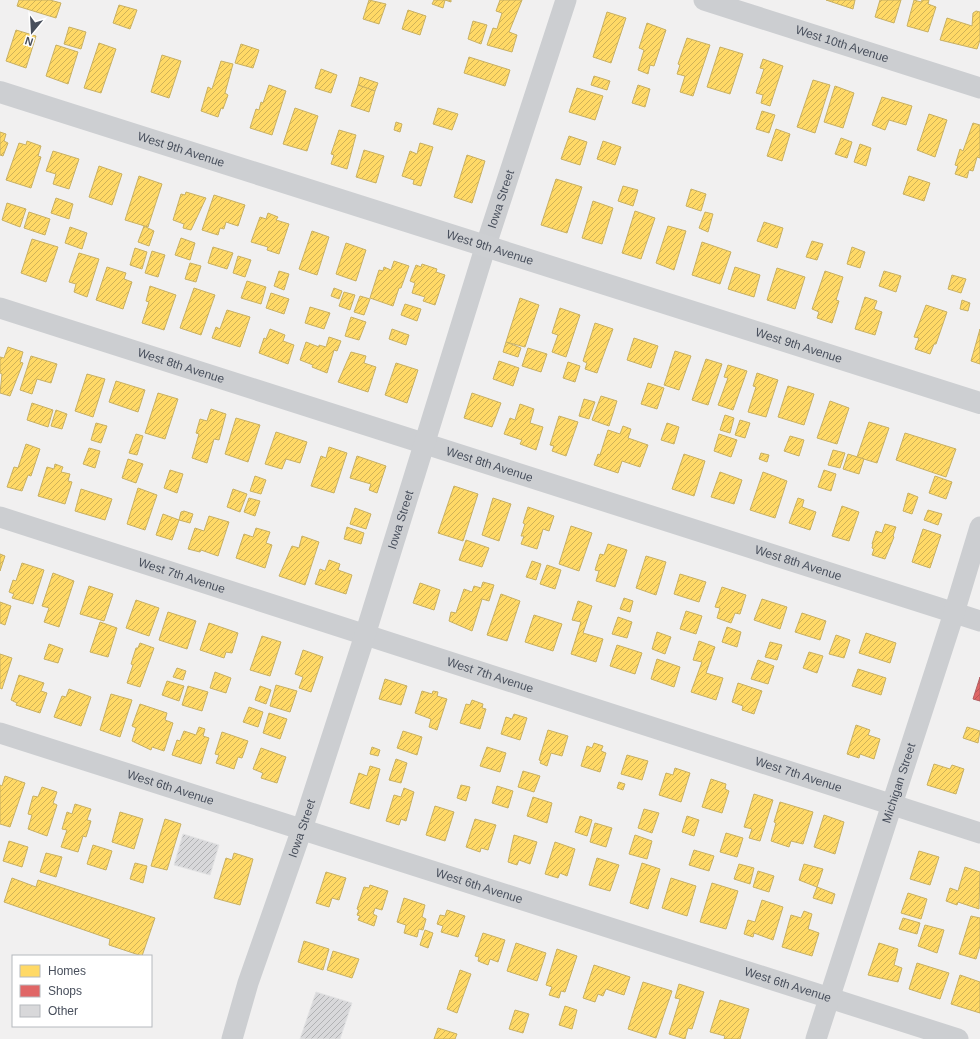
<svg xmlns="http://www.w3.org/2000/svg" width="980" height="1039" viewBox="0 0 980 1039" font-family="Arial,sans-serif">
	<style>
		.homes { fill: url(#homes-hatch); stroke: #c8b063 }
		.shops { fill: url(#shops-hatch); stroke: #b25f63 }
		.building { fill: url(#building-hatch); stroke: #e2e2e3 }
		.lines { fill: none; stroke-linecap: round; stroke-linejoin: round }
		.street { stroke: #ccced1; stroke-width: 21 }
		.secondary { stroke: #cdcfd2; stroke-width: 22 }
		.labels { text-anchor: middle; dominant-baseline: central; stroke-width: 4; stroke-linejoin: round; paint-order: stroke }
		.street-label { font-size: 12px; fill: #484f5c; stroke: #fff }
	</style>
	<defs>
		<pattern id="homes-hatch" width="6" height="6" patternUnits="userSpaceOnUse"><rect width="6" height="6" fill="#ffd966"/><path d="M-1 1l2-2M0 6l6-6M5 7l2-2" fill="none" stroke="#d0b257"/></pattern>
		<pattern id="shops-hatch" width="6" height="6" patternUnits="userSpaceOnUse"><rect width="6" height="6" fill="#e06666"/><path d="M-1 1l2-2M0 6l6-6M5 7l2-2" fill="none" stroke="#b85657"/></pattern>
		<pattern id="building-hatch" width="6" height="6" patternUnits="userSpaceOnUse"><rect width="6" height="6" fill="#d8d8da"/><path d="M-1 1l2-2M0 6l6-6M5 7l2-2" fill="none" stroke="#b1b2b4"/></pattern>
	</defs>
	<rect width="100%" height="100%" fill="#f1f0f0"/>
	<!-- homes -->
	<g class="homes">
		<polygon points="19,0 50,0 61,3 56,18 17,6"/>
		<polygon points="369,0 386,4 379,24 363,19"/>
		<polygon points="434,0 451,0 451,2 445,0 443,8 432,4"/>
		<polygon points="500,0 522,0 509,32 517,35 512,52 487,45 493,28 497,29 502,13 496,11"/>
		<polygon points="826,0 855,0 853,9"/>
		<polygon points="880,0 901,0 894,23 875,17"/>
		<polygon points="914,0 921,2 922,0 929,0 928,4 936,7 928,32 907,26"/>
		<polygon points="119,5 137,10 130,29 113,23"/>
		<polygon points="408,10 426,16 420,35 402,29"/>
		<polygon points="976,11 980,12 980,40 977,49 940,40 947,18 972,26 973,13"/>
		<polygon points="607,12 626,18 611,63 593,57"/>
		<polygon points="473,21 487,25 481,44 468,39"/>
		<polygon points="647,23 666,30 654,66 650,65 648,74 638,70 644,50 639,48"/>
		<polygon points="69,27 86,32 81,49 64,44"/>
		<polygon points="16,30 36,36 26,68 6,61"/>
		<polygon points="687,38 710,45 693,96 680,92 685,76 677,74 680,65 678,64"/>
		<polygon points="99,43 116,49 101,93 84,88"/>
		<polygon points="241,44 259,50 253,68 235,63"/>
		<polygon points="56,45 78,52 68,84 46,76"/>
		<polygon points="720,47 743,54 730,94 707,87"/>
		<polygon points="162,55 181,61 169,98 151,92"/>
		<polygon points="469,57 510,70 505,86 464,73"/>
		<polygon points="763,59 783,66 770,106 761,103 763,95 756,93 764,69 760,68"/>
		<polygon points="221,61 233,64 225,93 228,95 223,109 221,108 218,117 201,111 208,87 212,89"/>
		<polygon points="321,69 337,75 331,93 315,88"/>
		<polygon points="594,76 610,81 607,90 591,85"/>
		<polygon points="360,77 378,83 375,91 358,85"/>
		<polygon points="813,80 830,85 815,133 797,127"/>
		<polygon points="269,85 286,91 272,135 250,128 256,109 259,110 261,102 263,103"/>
		<polygon points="358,85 375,91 369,112 351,106"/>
		<polygon points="638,85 650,89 645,107 632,103"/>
		<polygon points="835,86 854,93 843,128 824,122"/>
		<polygon points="577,88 603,96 595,120 569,112"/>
		<polygon points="882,97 912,106 906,125 889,120 885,130 872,125"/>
		<polygon points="295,108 318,116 307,151 283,144"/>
		<polygon points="438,108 458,114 452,130 433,124"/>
		<polygon points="762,111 775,115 769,133 756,129"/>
		<polygon points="929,114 947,120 935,157 917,150"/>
		<polygon points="396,122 402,124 400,132 394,130"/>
		<polygon points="973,123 980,125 980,158 977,157 973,171 969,170 967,178 955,174 958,166 955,165 960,149 963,151"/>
		<polygon points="776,129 790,134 782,161 767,156"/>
		<polygon points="339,130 356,135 347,169 331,164 334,155 331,154"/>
		<polygon points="0,132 6,134 4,141 8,143 3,156 0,155"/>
		<polygon points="569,136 587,142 580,165 561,159"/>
		<polygon points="841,138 852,142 847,158 835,154"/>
		<polygon points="27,141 41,146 38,156 41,157 31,188 6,180 19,143 26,145"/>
		<polygon points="603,141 621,147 615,165 597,159"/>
		<polygon points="420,143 433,147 421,186 413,184 414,180 402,176 410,151 417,154"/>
		<polygon points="860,144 871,148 866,166 854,162"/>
		<polygon points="364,150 384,156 376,183 356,177"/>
		<polygon points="53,151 79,159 69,189 53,184 56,174 46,171"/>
		<polygon points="467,155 485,161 472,203 454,197"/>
		<polygon points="99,166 122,174 112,205 89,197"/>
		<polygon points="139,176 162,184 148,227 125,220"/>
		<polygon points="909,176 930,183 924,201 903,194"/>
		<polygon points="556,179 582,187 567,233 541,225"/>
		<polygon points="623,186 638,190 633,206 618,201"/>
		<polygon points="691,189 706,194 701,211 686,206"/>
		<polygon points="186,192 206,198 191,230 183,228 184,224 173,220 181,194 185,195"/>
		<polygon points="214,195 245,205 238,226 226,222 224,229 220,228 218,235 202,230"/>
		<polygon points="56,198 73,204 69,219 51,213"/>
		<polygon points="593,201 613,208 602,244 582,238"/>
		<polygon points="7,203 26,209 20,227 2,220"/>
		<polygon points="635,211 655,218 641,259 622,253"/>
		<polygon points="29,212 50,219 45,235 24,228"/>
		<polygon points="705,212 713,214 708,232 699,228"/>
		<polygon points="268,213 278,217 276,220 289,224 279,254 267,250 268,247 251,242 260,217 266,219"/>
		<polygon points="764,222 783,228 777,248 757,241"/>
		<polygon points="144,226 154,231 149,246 138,242"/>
		<polygon points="668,226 686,231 674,270 656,263"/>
		<polygon points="70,227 87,233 82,249 65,243"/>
		<polygon points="312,231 329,237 317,275 299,269"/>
		<polygon points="181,238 195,243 190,260 175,255"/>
		<polygon points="32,239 58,247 46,282 21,273"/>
		<polygon points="812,241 823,244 817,260 806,257"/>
		<polygon points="702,242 731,252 720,284 692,275"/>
		<polygon points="346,243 366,250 356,281 336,274"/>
		<polygon points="213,247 233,253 227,269 208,263"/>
		<polygon points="852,247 865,252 860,268 847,264"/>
		<polygon points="135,248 147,252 142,269 130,265"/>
		<polygon points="152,251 165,255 158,277 145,273"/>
		<polygon points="79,253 99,259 87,297 74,292 76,284 69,282"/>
		<polygon points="238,256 251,260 245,277 233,273"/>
		<polygon points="394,261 409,266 401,288 399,288 393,306 370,298 379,270 383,271 384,267 391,270"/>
		<polygon points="190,263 201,266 196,282 185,279"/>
		<polygon points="422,264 437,269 436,272 445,275 435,305 423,301 425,297 412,293 415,283 410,281 416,265 421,267"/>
		<polygon points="107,267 126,273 124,279 132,282 123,309 96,300"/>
		<polygon points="735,267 760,275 754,297 728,289"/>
		<polygon points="777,268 805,277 795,309 767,300"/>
		<polygon points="279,271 289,274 284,290 274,286"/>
		<polygon points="825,271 843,277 836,300 839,301 832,323 817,318 819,312 812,309"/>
		<polygon points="884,271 901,276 896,292 879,286"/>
		<polygon points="952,275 966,279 961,293 948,289"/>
		<polygon points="247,281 266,287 261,304 241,298"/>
		<polygon points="150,286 176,295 164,330 142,323 149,302 146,301"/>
		<polygon points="194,288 215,295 201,335 180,328"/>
		<polygon points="334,288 342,291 339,299 331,296"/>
		<polygon points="344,292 355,295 350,310 339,306"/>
		<polygon points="271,293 289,299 284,314 266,308"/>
		<polygon points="360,296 370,299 364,315 354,312"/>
		<polygon points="865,297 877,301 874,309 882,312 875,335 855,329"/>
		<polygon points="520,298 539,305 525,347 506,342"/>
		<polygon points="962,300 970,303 968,311 960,309"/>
		<polygon points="405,304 421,309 417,321 401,315"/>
		<polygon points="926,305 947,312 936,344 934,344 930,354 915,349 919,338 914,337"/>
		<polygon points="310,307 330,313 324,329 305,323"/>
		<polygon points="560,308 580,315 566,357 552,352 558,335 552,333"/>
		<polygon points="227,310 250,317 240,347 212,338 216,327 220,329"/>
		<polygon points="351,317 366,322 359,340 345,336"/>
		<polygon points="595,323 613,329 597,373 585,369 587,363 583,361"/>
		<polygon points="270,329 285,335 283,341 294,345 288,364 259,353 264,338 266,339"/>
		<polygon points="392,329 409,335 406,345 389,339"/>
		<polygon points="980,329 980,364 971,361"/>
		<polygon points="329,337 341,341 337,351 334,350 327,373 312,367 313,365 300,360 306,342 319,347 319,345 326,347"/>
		<polygon points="634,338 658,346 651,368 627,360"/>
		<polygon points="506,342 521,348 518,357 503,352"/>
		<polygon points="8,347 23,352 20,362 23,363 10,396 0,393 2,374 0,373 0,357 4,358"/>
		<polygon points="528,348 547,354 541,372 522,366"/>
		<polygon points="675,351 691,356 679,390 664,385"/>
		<polygon points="351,352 366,356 364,363 376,367 368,392 338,382"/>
		<polygon points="31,356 57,364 51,383 37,379 32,394 20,390"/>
		<polygon points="706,359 722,364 708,405 692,400"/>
		<polygon points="499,361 519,368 513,386 493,379"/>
		<polygon points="568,362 580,366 575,382 563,378"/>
		<polygon points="396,363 418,370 407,403 385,395"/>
		<polygon points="728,365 747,371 733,410 718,405 728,378 724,377"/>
		<polygon points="757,373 778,380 766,417 748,412 756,387 753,386"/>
		<polygon points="87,374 105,379 93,417 75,411"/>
		<polygon points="116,381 145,390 138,412 109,402"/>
		<polygon points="648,383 664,388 657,409 641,404"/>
		<polygon points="788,386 814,394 804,425 778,417"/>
		<polygon points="158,393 178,399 165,439 145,433"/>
		<polygon points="472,393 501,403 492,427 464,418"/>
		<polygon points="601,396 617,401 609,426 592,420"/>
		<polygon points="584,399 595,402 589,419 579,416"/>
		<polygon points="830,401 849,408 837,444 817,438"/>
		<polygon points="32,403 53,410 48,427 27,420"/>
		<polygon points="520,404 534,409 530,423 543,427 536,450 520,444 522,440 504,434 510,418 515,420"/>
		<polygon points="211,409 226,414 219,440 214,439 207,463 192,458 199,434 196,433 200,419 207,421"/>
		<polygon points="56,410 67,414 62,429 51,426"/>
		<polygon points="725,415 734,418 730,433 720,430"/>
		<polygon points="559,416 578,422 566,456 552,451 554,446 550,445"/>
		<polygon points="236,418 260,425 248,462 225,454"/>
		<polygon points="740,420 750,423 745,438 735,435"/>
		<polygon points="869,422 889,428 877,463 857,457"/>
		<polygon points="96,423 107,426 101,443 91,440"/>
		<polygon points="667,423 679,427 674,444 661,440"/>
		<polygon points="623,426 631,429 628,438 648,445 640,467 622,461 618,473 594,465 598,454 600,455 608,430 620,434"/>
		<polygon points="276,432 307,442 300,463 286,459 282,469 265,464"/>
		<polygon points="905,433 956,449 946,477 896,460"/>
		<polygon points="136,434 143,436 137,455 129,453"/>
		<polygon points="719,434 737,440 731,457 714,451"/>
		<polygon points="790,436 804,440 799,456 784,451"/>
		<polygon points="26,444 40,449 31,476 28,475 22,491 7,487 14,467 18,468"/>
		<polygon points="329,447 347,453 334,493 311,486 321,456 326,458"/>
		<polygon points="89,448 100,451 95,468 83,464"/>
		<polygon points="833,450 845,453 840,468 828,465"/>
		<polygon points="761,453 769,455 767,462 759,459"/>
		<polygon points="684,454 705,461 694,496 672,489"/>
		<polygon points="848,454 864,459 859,474 843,469"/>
		<polygon points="357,456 386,466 377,493 369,490 371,484 350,478"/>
		<polygon points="128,459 143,464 136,483 122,478"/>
		<polygon points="55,464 63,467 61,472 70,474 68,481 72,482 65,504 38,496 47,467 54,469"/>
		<polygon points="170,470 183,474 177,493 164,488"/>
		<polygon points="824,470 836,474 831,491 818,487"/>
		<polygon points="720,472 742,480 734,504 711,497"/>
		<polygon points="763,472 787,481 775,518 750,510"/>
		<polygon points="255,476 266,480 261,494 250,491"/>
		<polygon points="935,476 952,482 946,499 929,493"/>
		<polygon points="454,486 478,494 463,541 438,533"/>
		<polygon points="138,488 157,495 145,530 127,524"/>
		<polygon points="81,489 112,499 105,520 75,511"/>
		<polygon points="233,489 247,494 240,512 227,507"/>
		<polygon points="908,493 918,497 912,514 903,511"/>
		<polygon points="249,498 260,501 255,516 244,512"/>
		<polygon points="493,498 511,504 499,541 482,535"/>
		<polygon points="798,498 804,500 802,507 816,512 810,530 789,523"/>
		<polygon points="842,506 859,512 849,541 832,536"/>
		<polygon points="528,507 554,516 549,531 543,529 537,549 521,544 524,536 521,536 525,524 523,523"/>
		<polygon points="355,508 371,514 366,529 350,524"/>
		<polygon points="928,510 942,514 938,525 924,520"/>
		<polygon points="184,511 193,514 190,523 179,520 181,512"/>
		<polygon points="163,514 179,520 172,540 156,535"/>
		<polygon points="209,516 229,522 218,556 201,550 200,552 188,549 195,528 204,531"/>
		<polygon points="885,524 896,527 893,536 894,537 885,559 872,555 874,549 872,548 873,544 872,544 876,531 882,533"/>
		<polygon points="571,526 592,533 579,571 559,564"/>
		<polygon points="347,527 364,533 361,544 344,539"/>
		<polygon points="256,528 270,532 266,543 272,545 265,568 236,558 244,534 253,537"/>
		<polygon points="923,529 941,535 930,568 912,562"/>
		<polygon points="302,536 319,542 305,585 279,576 292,546 299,548"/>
		<polygon points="466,540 489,548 482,567 459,560"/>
		<polygon points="608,544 627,550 615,587 596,581 599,571 595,570 600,554 604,555"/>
		<polygon points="0,554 5,556 0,571"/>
		<polygon points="646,556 666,562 656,595 636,588"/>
		<polygon points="329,560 340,564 338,570 352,575 346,594 315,584 320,569 325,571"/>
		<polygon points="532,561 541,564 536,580 526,577"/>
		<polygon points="22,563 44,570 33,604 12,598 14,594 9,592 13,580 16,581"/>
		<polygon points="547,565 561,570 555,589 540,584"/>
		<polygon points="53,573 74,581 59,627 44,622 49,608 42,606"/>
		<polygon points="680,574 706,582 699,602 674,594"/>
		<polygon points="483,582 494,585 489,601 482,599 472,631 449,621 451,612 456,613 464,589 472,592 474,586 481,588"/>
		<polygon points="420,583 440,590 434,610 413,603"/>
		<polygon points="89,586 113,594 104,621 80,614"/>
		<polygon points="722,587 746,595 740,614 735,613 731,623 717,618 720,608 715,607"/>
		<polygon points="501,594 520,601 507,641 487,635"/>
		<polygon points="624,598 633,601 630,612 620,609"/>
		<polygon points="762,599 787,607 780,629 754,620"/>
		<polygon points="136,600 159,608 149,636 126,628"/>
		<polygon points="578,601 592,606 583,633 603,639 596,662 571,654 581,622 572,620"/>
		<polygon points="0,602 11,606 5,625 0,623"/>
		<polygon points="686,611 702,616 696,634 680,629"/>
		<polygon points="168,612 196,621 187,649 159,640"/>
		<polygon points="802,613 826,621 820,640 795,632"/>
		<polygon points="534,615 562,624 553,651 525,642"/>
		<polygon points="618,617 632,622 627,638 612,634"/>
		<polygon points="100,622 117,628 108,657 90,652"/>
		<polygon points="209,623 238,633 232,653 226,652 224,658 200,650"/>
		<polygon points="727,627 741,632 737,647 722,642"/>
		<polygon points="657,632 671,637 665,654 652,649"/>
		<polygon points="866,633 896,643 890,663 859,653"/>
		<polygon points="836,635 850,640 844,658 829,654"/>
		<polygon points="262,636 281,642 270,676 250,670"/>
		<polygon points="699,641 715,647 706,673 723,678 716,700 691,692 702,662 693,660"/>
		<polygon points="770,642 782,645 777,660 765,657"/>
		<polygon points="140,643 154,648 140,687 127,683 133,665 131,664 136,648 138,648"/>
		<polygon points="49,644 63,649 58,663 44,659"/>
		<polygon points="617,645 642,653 635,674 610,666"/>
		<polygon points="303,650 323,657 311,692 299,688 303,677 295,674"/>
		<polygon points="809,652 823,656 817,673 803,668"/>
		<polygon points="0,654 12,658 2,689 0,688"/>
		<polygon points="657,659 680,667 674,687 651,679"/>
		<polygon points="758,660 774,666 768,684 751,679"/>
		<polygon points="177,668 186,671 183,680 173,677"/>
		<polygon points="858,669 886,678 881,695 852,686"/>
		<polygon points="215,672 231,678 226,693 210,688"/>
		<polygon points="19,675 44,683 41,691 47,693 40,713 16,705 17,703 11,700"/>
		<polygon points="385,679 407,686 401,705 379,699"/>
		<polygon points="167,681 184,686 179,701 162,695"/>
		<polygon points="738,683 762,691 754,714 742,710 743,706 732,702"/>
		<polygon points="276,685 297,691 290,712 270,706"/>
		<polygon points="188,686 208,692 202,711 182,705"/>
		<polygon points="260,686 271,690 266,704 255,700"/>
		<polygon points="69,689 91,697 81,726 54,717 62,696 66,697"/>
		<polygon points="422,691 432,694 433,691 438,692 437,696 447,699 437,730 429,727 431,719 415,713"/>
		<polygon points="111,694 132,700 120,737 100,730"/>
		<polygon points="472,700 483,704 482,708 486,709 480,729 460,723 466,704 470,705"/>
		<polygon points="140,704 167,713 165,720 173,723 164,751 152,747 151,750 132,741 136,728 132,726"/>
		<polygon points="249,707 263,712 258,727 243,722"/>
		<polygon points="269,713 287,719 280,739 263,733"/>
		<polygon points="514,714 527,718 520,740 501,734 506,717 512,719"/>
		<polygon points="856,725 870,730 868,735 880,739 874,759 860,754 859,758 847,754"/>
		<polygon points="199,727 205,729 203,736 209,738 201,764 172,755 177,740 180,741 184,731 196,735"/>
		<polygon points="967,727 980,731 978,743 963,738"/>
		<polygon points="548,730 568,736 562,756 551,753 547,766 540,763 541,761 539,760"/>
		<polygon points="403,731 422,737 417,755 397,748"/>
		<polygon points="222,732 248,741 242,758 238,757 234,769 216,763 219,755 215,754"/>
		<polygon points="594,743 603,746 601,751 606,753 600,772 581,766 587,746 592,748"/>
		<polygon points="372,747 380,750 378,756 370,754"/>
		<polygon points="487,747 506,753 500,772 480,766"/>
		<polygon points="261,748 286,757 277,783 261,778 263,773 253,769"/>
		<polygon points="627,755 648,761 642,780 621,774"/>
		<polygon points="396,759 407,763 401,783 389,780"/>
		<polygon points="934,764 950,769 952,765 964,769 956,794 927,785"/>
		<polygon points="370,766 380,769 369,809 350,803 359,773 367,776"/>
		<polygon points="675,768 690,773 681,802 659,795 666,773 673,775"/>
		<polygon points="523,771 540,776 534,792 518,787"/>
		<polygon points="5,776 25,783 10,827 0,824 0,785 2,786"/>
		<polygon points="711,779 726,784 725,789 729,791 722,813 702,807"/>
		<polygon points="619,782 625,784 623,790 617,788"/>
		<polygon points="461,785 470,787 466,801 457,798"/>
		<polygon points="497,786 513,791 508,808 492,803"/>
		<polygon points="42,787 57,792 53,803 57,805 47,836 28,829 32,815 28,814 33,796 38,797"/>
		<polygon points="404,788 414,792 406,821 401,819 399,825 386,821 394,795 401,797"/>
		<polygon points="754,794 773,800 760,841 749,838 752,829 744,827"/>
		<polygon points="533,797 552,803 547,823 527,816"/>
		<polygon points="780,802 813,812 803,844 791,841 789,847 771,841 776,823 774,822"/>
		<polygon points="75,804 91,809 87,820 91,821 86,837 83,836 78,852 61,847 67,830 62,829 67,812 72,814"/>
		<polygon points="435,806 454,812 445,841 426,835"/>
		<polygon points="644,809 659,813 652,833 638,828"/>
		<polygon points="120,812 143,819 134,849 112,842"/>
		<polygon points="824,815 844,822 835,854 814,847"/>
		<polygon points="580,816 592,820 587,836 575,832"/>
		<polygon points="687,816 699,820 694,836 682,832"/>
		<polygon points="165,819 181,824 167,870 151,866"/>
		<polygon points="475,819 496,825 488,850 481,848 480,852 466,847"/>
		<polygon points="595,823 612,828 606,847 590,842"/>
		<polygon points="726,833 743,838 737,857 720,852"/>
		<polygon points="514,835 537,842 530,864 519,860 517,865 508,862"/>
		<polygon points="635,835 652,841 647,859 629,854"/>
		<polygon points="9,841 28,847 22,867 3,861"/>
		<polygon points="555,842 575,849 567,876 560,873 558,878 545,874"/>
		<polygon points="93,845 112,851 106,870 87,864"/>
		<polygon points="694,850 714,856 709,871 689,865"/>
		<polygon points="919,851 939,857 930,885 910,879"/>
		<polygon points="46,853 62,857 56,877 40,872"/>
		<polygon points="234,853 253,859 240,905 214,898 226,858 232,860"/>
		<polygon points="597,858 619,865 610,891 589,885"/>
		<polygon points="135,863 147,866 143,883 130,879"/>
		<polygon points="642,863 660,869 648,909 630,903"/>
		<polygon points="739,864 754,868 750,884 734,879"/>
		<polygon points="804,864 823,869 817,887 799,880"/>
		<polygon points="965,867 980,872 979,909 958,902 957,905 946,901 950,888 958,891"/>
		<polygon points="758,871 774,876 769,892 753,887"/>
		<polygon points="326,872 346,878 339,900 332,898 329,907 316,903"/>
		<polygon points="12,878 36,887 38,880 155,918 142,956 109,945 110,939 4,902"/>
		<polygon points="671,878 696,886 687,916 662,908"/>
		<polygon points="712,883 738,891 726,929 700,922"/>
		<polygon points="370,885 388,891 382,910 375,908 373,914 377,916 374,926 358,920 360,916 357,915 359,910 357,909 364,887 369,888"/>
		<polygon points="817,887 835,894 832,904 813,898"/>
		<polygon points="908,893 927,899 921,919 901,913"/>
		<polygon points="404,898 425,905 422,917 426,919 423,930 419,929 417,937 404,933 406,925 397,922"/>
		<polygon points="762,900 783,907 773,940 754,933 753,937 744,934 748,920 755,922"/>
		<polygon points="447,910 465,916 458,937 441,932 443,926 437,924 440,915 445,916"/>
		<polygon points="804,911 812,914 808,929 819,933 812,956 782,947 791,915 801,918"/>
		<polygon points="971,916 980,918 980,946 976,959 959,954"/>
		<polygon points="903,918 920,923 917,934 899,929"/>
		<polygon points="925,925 944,930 937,953 918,946"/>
		<polygon points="425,930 433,933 428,948 420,945"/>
		<polygon points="483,933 505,940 498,962 490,959 488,965 478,961 479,957 475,956"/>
		<polygon points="304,941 329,949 323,970 298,962"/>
		<polygon points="516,943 546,953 537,981 507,971"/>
		<polygon points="879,943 898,949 894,965 902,968 898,982 868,975"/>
		<polygon points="557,949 577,956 565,992 561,991 559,998 549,995 552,987 546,985"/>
		<polygon points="333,951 359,959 352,978 327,970"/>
		<polygon points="917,963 949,973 940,999 909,989"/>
		<polygon points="594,965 630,977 624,995 606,989 603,996 598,994 595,1002 583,998"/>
		<polygon points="460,970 471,974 457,1013 447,1009"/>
		<polygon points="960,975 980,982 980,1013 951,1004"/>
		<polygon points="643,982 672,991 656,1038 628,1029"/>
		<polygon points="679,984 704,992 692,1029 688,1028 685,1039 669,1034 680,999 675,998"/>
		<polygon points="720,1000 749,1009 740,1039 724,1039 725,1036 710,1032"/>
		<polygon points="565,1006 577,1010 572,1029 559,1025"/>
		<polygon points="515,1010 529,1014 523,1033 509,1029"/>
		<polygon points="438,1028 457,1034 455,1039 434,1039"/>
	</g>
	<!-- shops -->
	<polygon class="shops" points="980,677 980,701 973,699"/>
	<!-- building -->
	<g class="building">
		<polygon points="183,834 219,845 210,875 174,865"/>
		<polygon points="316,992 352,1003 340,1039 300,1039"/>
	</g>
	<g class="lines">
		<!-- street -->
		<g class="street">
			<path id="s1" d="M704,0L980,88"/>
			<path id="s2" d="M0,308L980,621"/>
			<path id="s3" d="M0,517L980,833"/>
			<path id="s4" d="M0,733L958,1039"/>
			<path id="s5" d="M232,1039L248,983L302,829L365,635L486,245L566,0"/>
			<path id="s6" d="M816,1039L954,613L980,527"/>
		</g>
		<!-- secondary -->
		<path class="secondary" id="s7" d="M0,92L980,403"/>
	</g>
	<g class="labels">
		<!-- street labels -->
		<g class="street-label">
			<text stroke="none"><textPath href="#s1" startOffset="145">West 10th Avenue</textPath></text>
			<text stroke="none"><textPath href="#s7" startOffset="190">West 9th Avenue</textPath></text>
			<text stroke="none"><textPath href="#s5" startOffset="882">Iowa Street</textPath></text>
			<text stroke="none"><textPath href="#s7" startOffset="514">West 9th Avenue</textPath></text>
			<text stroke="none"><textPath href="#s7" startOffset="838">West 9th Avenue</textPath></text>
			<text stroke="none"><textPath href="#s2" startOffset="190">West 8th Avenue</textPath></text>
			<text stroke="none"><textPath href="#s2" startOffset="514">West 8th Avenue</textPath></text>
			<text stroke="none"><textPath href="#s5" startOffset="546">Iowa Street</textPath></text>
			<text stroke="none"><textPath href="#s2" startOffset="838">West 8th Avenue</textPath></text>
			<text stroke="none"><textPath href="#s3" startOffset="191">West 7th Avenue</textPath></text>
			<text stroke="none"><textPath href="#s3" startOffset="515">West 7th Avenue</textPath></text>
			<text stroke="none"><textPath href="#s3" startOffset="839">West 7th Avenue</textPath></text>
			<text stroke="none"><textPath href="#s6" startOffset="269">Michigan Street</textPath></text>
			<text stroke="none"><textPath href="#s4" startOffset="179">West 6th Avenue</textPath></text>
			<text stroke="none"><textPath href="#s5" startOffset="222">Iowa Street</textPath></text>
			<text stroke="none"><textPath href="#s4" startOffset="503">West 6th Avenue</textPath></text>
			<text stroke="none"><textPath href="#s4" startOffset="827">West 6th Avenue</textPath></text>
		</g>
	</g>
	<!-- legend -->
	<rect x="12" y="955" width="140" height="72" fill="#ffffff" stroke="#b6b9be"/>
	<rect x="20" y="965" width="20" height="12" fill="#ffd966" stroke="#b6b9be"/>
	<text x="48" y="975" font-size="12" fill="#484f5c">Homes</text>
	<rect x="20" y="985" width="20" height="12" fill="#e06666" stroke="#b6b9be"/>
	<text x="48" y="995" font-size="12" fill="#484f5c">Shops</text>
	<rect x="20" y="1005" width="20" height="12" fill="#d8d8da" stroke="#b6b9be"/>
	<text x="48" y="1015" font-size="12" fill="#484f5c">Other</text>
	<!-- north arrow -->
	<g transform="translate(32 32) rotate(198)" stroke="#ffffff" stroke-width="3" paint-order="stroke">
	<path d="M0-3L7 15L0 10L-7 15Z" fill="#484f5c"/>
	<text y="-6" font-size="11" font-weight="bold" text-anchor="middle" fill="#484f5c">N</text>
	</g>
</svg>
